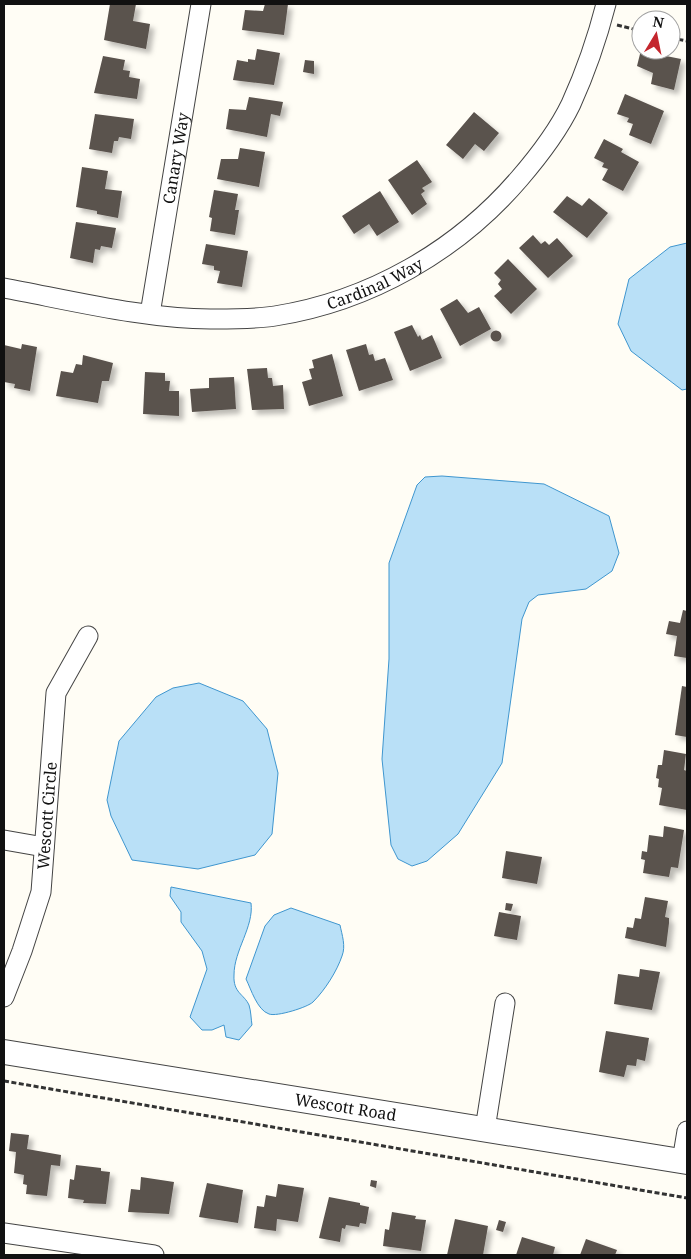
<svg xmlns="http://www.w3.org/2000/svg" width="691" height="1259" viewBox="0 0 691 1259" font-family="'Noto Serif',serif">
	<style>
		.water { fill: #b9e0f7; stroke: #3f96cf }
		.building { fill: #5a524d; filter: url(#shadow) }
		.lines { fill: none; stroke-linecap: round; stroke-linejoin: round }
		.minor-casing { stroke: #444; stroke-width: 21 }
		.tertiary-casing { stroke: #444; stroke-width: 26 }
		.path { stroke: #333; stroke-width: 3; stroke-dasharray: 5 2.5; stroke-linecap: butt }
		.minor { stroke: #fff; stroke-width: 19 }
		.tertiary { stroke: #fff; stroke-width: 24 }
		.labels { text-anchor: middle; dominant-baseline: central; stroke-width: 5; stroke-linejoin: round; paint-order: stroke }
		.street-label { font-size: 16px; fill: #111; stroke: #fff }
	</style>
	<defs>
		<filter id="shadow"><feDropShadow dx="4.5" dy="4.5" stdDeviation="2.5" flood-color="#0004"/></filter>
	</defs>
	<rect width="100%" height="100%" fill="#fffdf5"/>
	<!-- water -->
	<g class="water">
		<polygon points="687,243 687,389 682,390 631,351 618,324 629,279 670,247"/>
		<polygon points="442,476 544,484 609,516 619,553 612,571 586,589 538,595 529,602 522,619 502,763 458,834 427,861 412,866 398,859 391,845 382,759 389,659 389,563 417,485 425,477"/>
		<polygon points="199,683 243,701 267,729 278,773 272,834 255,855 198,869 132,860 111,816 107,800 119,741 156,697 173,688"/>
		<path d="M171,887L251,903C254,927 234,950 234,975C233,993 244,994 249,1005C251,1011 251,1019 252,1025L239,1040L226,1037L224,1025L212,1030H202L190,1017L207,969L202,951L181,922V912L170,896Z"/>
		<path d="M291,908L340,925C342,935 346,946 342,956C337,971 325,990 313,1002C308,1007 277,1017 269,1014C257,1010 251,989 246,979L265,926L274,915Z"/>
	</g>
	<!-- building -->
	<g class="building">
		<polygon points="110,4 136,4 133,21 150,24 146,49 104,40"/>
		<polygon points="265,4 288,4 284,35 242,30 245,10 263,11"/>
		<polygon points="257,49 280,53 274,85 233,80 237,60 248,62 248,59 255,60"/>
		<polygon points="641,50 652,50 661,52 661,55 681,59 674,90 651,84 653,73 637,66"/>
		<polygon points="103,56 125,60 123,70 130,71 129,77 140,79 137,99 94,93"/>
		<polygon points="305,60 314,61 314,74 303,72"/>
		<polygon points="625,94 664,111 651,144 629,135 633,124 627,122 629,118 617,114"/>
		<polygon points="249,97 283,102 280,116 271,114 267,137 226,129 229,109 246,110"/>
		<polygon points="474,112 499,133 484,151 475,144 463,159 446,145"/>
		<polygon points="95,114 134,119 131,139 119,137 118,141 114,141 112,153 89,149"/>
		<polygon points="604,139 623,149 621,152 639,162 623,191 602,180 608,169 602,167 604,163 594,158"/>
		<polygon points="240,148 265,152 259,187 217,179 221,159 238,159"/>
		<polygon points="417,160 432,182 422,188 425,191 421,194 427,204 412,215 388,180"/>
		<polygon points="82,167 108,171 105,189 122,191 118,218 97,214 97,211 76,207"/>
		<polygon points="214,190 238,194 235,210 239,210 235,235 210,231 212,218 209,217"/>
		<polygon points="380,191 399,222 377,236 369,224 354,234 342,216"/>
		<polygon points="567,196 582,206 589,198 608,213 587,238 553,212"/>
		<polygon points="76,222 116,228 112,248 101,246 100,250 95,249 93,263 70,258"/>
		<polygon points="533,235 541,244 545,241 549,245 557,238 573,256 548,278 519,248"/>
		<polygon points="206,244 248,251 242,287 217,283 220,271 214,270 214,266 202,264"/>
		<polygon points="508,259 537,289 511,314 494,296 502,289 498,284 501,280 494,273"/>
		<polygon points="457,299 468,313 479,307 491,329 460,346 440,309"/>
		<polygon points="412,325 418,337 420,335 422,340 432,335 442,358 410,371 394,332"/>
		<circle cx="496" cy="336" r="5.5"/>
		<polygon points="22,344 37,347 30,391 14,388 15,384 4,382 4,345 21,349"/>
		<polygon points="366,344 369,355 373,354 375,361 385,358 393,380 359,391 346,350"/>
		<polygon points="332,354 343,396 309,406 302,382 312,379 309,369 314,368 312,360"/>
		<polygon points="83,355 113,363 109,381 102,381 98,403 56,396 61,371 73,373 76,364 82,365"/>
		<polygon points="267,368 268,378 272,378 273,386 283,385 284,409 252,410 247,369"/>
		<polygon points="145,372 165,373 165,381 170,381 169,391 179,391 179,416 143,414"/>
		<polygon points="234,377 236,409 192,412 190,389 209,388 209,378"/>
		<polygon points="683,610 687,611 687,658 674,656 677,636 666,634 669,621 680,623"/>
		<polygon points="682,686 687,687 687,737 675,735"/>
		<polygon points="664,750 686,754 684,770 687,771 687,810 659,805 662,788 658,787 659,779 656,778 658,765 662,765"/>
		<polygon points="664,826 684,830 678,868 671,867 669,877 643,873 645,860 641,859 642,851 647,852 649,835 663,837"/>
		<polygon points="506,851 542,857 537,884 502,878"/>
		<polygon points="645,897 668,901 665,917 669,918 669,923 666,947 625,938 627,927 633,928 635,918 641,919"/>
		<polygon points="506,903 513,904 511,911 505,910"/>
		<polygon points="499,912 521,916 517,940 494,936"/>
		<polygon points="640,969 660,972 652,1010 614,1004 618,974 639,977"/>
		<polygon points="606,1031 649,1038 645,1061 637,1059 636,1066 627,1065 624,1077 599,1072"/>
		<polygon points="11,1133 29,1135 27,1149 61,1155 60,1166 51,1165 47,1196 26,1194 27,1185 23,1184 24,1175 14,1173 16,1152 9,1151"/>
		<polygon points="76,1165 101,1168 101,1171 110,1172 106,1204 83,1203 84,1200 68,1198 70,1179 74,1180"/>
		<polygon points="141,1177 174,1182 169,1214 128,1212 131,1189 140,1190"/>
		<polygon points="371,1180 377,1181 376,1188 370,1186"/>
		<polygon points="207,1183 243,1190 238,1223 199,1217"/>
		<polygon points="278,1184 304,1188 298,1222 277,1219 276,1231 254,1228 257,1206 264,1207 266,1195 276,1197"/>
		<polygon points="329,1197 360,1203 360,1205 369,1207 366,1224 360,1223 359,1227 346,1225 345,1229 342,1228 340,1242 319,1238"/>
		<polygon points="392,1212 416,1216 415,1219 426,1220 421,1251 383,1246 385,1229 389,1230"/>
		<polygon points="455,1219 488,1226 483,1255 447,1255"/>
		<polygon points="499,1220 506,1222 503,1232 496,1230"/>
		<polygon points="522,1237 555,1247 553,1255 516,1255"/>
		<polygon points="586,1239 617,1250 615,1255 580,1255"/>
	</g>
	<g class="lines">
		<defs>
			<g id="minor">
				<path id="s1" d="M4,288C69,300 149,320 215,319C234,319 256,319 275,316C370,301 457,251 519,179C538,157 558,131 571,104C586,71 597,39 606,4"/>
				<path id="s2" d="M150,314L201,4"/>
				<polyline points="4,840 44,847"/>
				<path id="s3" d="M4,997L22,951L41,892L56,693L88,636"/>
				<polyline points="485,1129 505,1003"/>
				<polyline points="682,1161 687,1131"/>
				<polyline points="4,1233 154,1255"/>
			</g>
			<g id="tertiary">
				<path id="s4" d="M4,1052L687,1162"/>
			</g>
		</defs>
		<!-- minor casing -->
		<use href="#minor" class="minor-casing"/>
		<!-- tertiary casing -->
		<use href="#tertiary" class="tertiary-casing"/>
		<!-- path -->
		<g class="path">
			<polyline points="617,25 641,31"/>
			<polyline points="671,38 687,41"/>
			<polyline points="4,1081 687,1198"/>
		</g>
		<!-- minor -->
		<use href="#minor" class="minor"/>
		<!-- tertiary -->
		<use href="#tertiary" class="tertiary"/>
	</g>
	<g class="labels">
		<!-- street labels -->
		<g class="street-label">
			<text stroke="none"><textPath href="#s2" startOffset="158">Canary Way</textPath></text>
			<text stroke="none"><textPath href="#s1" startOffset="379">Cardinal Way</textPath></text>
			<text stroke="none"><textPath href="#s3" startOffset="188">Wescott Circle</textPath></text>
			<text stroke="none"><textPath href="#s4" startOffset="346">Wescott Road</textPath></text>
		</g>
	</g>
	<!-- border -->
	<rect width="691" height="1259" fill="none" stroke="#111111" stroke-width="10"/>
	<!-- north arrow -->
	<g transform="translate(656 35) rotate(10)"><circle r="24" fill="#ffffff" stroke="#a0a0a0"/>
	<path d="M0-4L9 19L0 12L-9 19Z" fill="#c4262e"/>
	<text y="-8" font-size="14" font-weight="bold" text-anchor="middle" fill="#111111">N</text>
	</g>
</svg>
